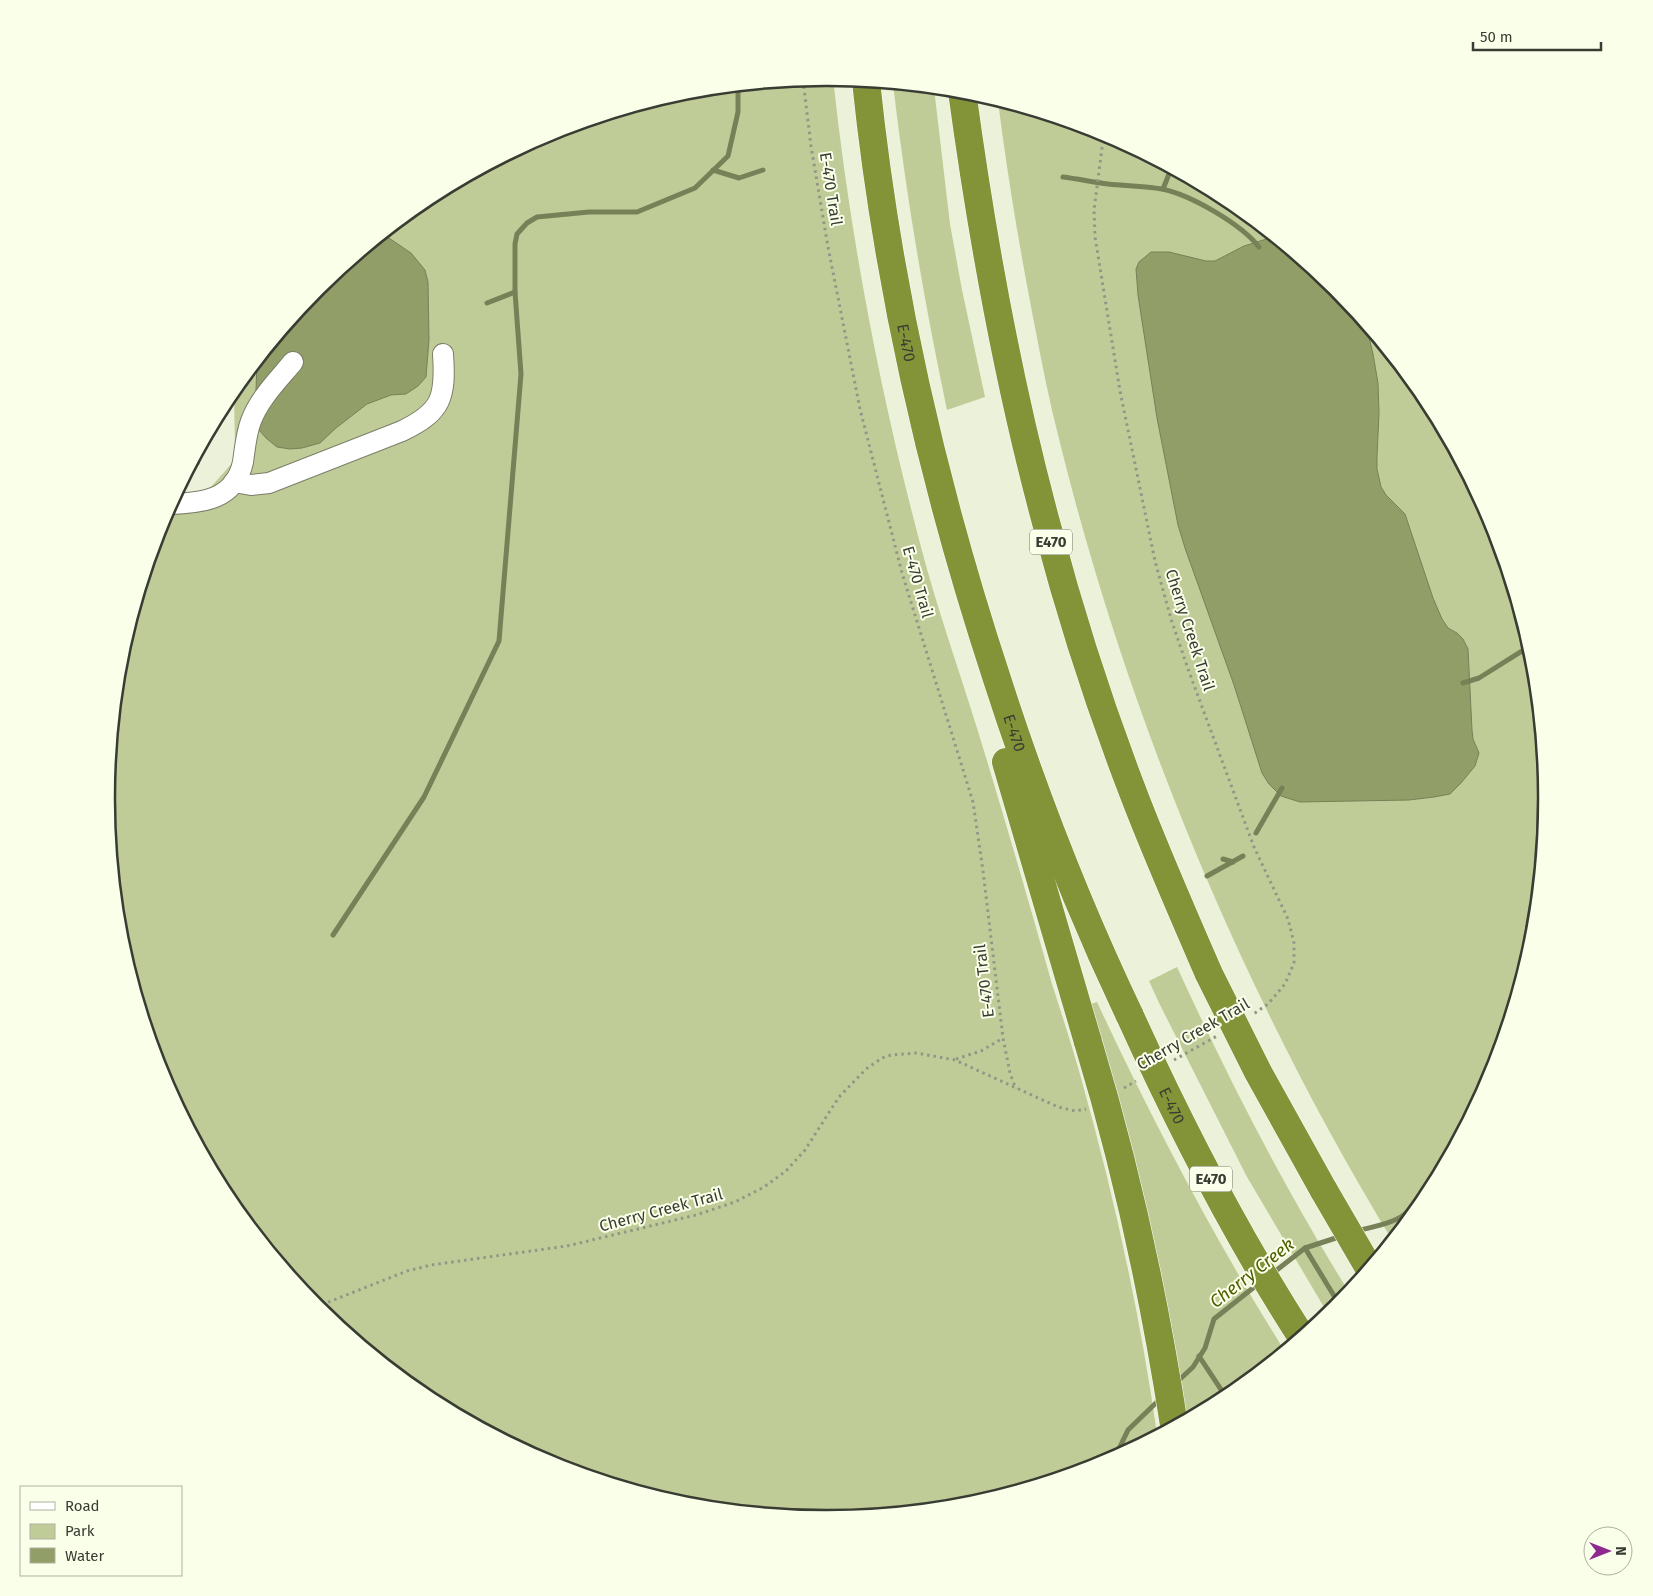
<svg xmlns="http://www.w3.org/2000/svg" width="1653" height="1596" viewBox="0 0 1653 1596" font-family="'Fira Sans',sans-serif">
	<style>
		.green { fill: #c0cc98 }
		.water { fill: #929e67; stroke: #778157 }
		.lines { fill: none; stroke-linecap: round; stroke-linejoin: round }
		.stream { stroke: #778157; stroke-width: 5 }
		.minor-casing { stroke: #797e68; stroke-width: 22 }
		.highway-casing { stroke: #fff; stroke-width: 29 }
		.path { stroke: #929785; stroke-width: 3; stroke-dasharray: 2.5 4; stroke-linecap: butt }
		.minor { stroke: #fff; stroke-width: 20 }
		.highway { stroke: #839438; stroke-width: 28 }
		.highway-bridge-casing { stroke: #fff; stroke-width: 29; stroke-linecap: butt }
		.highway-bridge { stroke: #839438; stroke-width: 28 }
		.labels { text-anchor: middle; dominant-baseline: central; stroke-width: 4; stroke-linejoin: round; paint-order: stroke }
		.shield { fill: #faffea; stroke: #737669; stroke-width: 1 }
		.shield-label { font-size: 15px; font-weight: bold; fill: #393c32 }
		.street-label { font-size: 16px; fill: #393c32; stroke: #faffea }
		.water-label { font-size: 18px; font-style: italic; fill: #515e00; stroke: #faffea }
		.rim { fill: none; stroke: #393c32; stroke-width: 2.5 }
	</style>
	<rect width="100%" height="100%" fill="#ecf2d9"/>
	<!-- green -->
	<g class="green">
		<path d="M827,78H833C850,236 880,393 921,547C937,608 958,667 977,728C1003,813 1028,898 1052,984C1062,1015 1072,1046 1081,1078C1114,1195 1140,1314 1157,1434L1102,1464L967,1505L827,1518L686,1505L551,1464L426,1397L317,1307L227,1198L161,1073L120,938L106,798L120,657L161,522L174,497L203,496L233,462L235,451L234,390L317,288L426,199L551,132L686,91Z"/>
		<path d="M893,84L934,88L950,224L962,290L985,397L947,410C924,301 906,195 893,84Z"/>
		<path d="M998,101L1102,132L1227,199L1336,289L1426,398L1492,523L1533,658L1547,798L1533,939L1492,1074L1425,1199L1392,1240C1243,994 1129,721 1060,443C1049,401 1041,359 1033,317C1019,245 1007,173 998,101Z"/>
		<path d="M1177,967C1228,1078 1284,1188 1349,1292L1336,1308L1328,1314L1247,1177L1159,1003L1149,981Z"/>
		<path d="M1097,1002C1153,1122 1214,1238 1284,1350L1227,1397L1186,1419L1091,1004Z"/>
	</g>
	<!-- water -->
	<g class="water">
		<polygon points="383,234 411,253 425,270 428,282 429,340 426,377 418,386 406,394 391,395 367,404 336,428 320,443 302,448 290,449 277,447 266,438 259,430 256,390 257,362 317,288"/>
		<polygon points="1273,237 1336,289 1366,325 1373,354 1378,383 1379,413 1377,456 1377,469 1381,487 1386,495 1405,514 1433,598 1442,619 1448,628 1457,633 1463,639 1468,649 1472,730 1473,739 1479,753 1475,766 1461,783 1450,794 1434,797 1409,800 1300,802 1281,796 1269,784 1262,773 1234,685 1185,548 1178,525 1157,418 1138,295 1136,269 1139,262 1151,252 1169,252 1206,261 1215,261 1244,246"/>
	</g>
	<g class="lines">
		<!-- stream -->
		<g class="stream">
			<polyline points="713,170 739,178 763,170"/>
			<path d="M1063,177C1078,179 1093,182 1108,184C1126,186 1144,186 1162,189C1191,195 1241,224 1259,247"/>
			<polyline points="1163,189 1171,169"/>
			<polyline points="487,303 515,292"/>
			<polyline points="1463,683 1479,678 1530,646"/>
			<polyline points="1256,833 1282,788"/>
			<polyline points="1223,859 1233,862"/>
			<polyline points="1207,876 1243,856"/>
			<polyline points="333,935 424,797 499,641 521,374 515,292 515,244 517,234 527,223 537,217 589,212 637,212 695,188 728,156 738,112 738,86"/>
			<path d="M1357,1231C1371,1227 1396,1223 1406,1213C1416,1203 1416,1194 1431,1188"/>
			<polyline points="1305,1248 1339,1304"/>
			<polyline points="1273,1273 1305,1248 1342,1236"/>
			<polyline points="1199,1356 1226,1397"/>
			<polyline points="1177,1382 1193,1367 1205,1348 1214,1319 1258,1284"/>
			<polyline points="1115,1457 1128,1430 1160,1399"/>
		</g>
		<defs>
			<g id="minor">
				<path d="M234,482L251,485L269,483L402,431C442,412 446,397 443,354"/>
				<path d="M170,504C202,503 235,500 243,462C245,448 246,434 251,421C259,399 278,380 293,362"/>
			</g>
			<g id="highway">
				<path id="s1" d="M866,81C887,284 933,485 997,679C1034,794 1078,907 1130,1016"/>
				<path d="M962,91C982,238 1008,383 1047,526C1071,617 1100,707 1134,795C1157,855 1183,914 1209,974"/>
				<polyline points="1006,762 1088,1042"/>
				<polyline points="1323,1189 1369,1268"/>
			</g>
		</defs>
		<!-- minor casing -->
		<use href="#minor" class="minor-casing"/>
		<!-- highway casing -->
		<use href="#highway" class="highway-casing"/>
		<!-- path -->
		<g class="path">
			<polyline points="803,80 811,146 828,247 860,409 902,573 973,802 983,871 1003,1038 1010,1073 1016,1089"/>
			<polyline points="1107,135 1102,148 1094,210 1095,237 1120,391 1155,561 1171,619 1188,669 1254,847 1288,919 1294,943 1294,963 1285,984 1268,1004 1252,1015"/>
			<polyline points="193,463 200,463"/>
			<polyline points="956,1059 981,1051 1003,1038"/>
			<polyline points="1174,1060 1217,1036"/>
			<polyline points="1124,1088 1136,1081"/>
			<polyline points="316,1307 407,1271 431,1265 567,1246 696,1215 735,1202 764,1187 786,1171 805,1150 839,1097 866,1069 882,1058 891,1055 916,1053 955,1060 1058,1107 1075,1111 1086,1109"/>
		</g>
		<!-- minor -->
		<use href="#minor" class="minor"/>
		<!-- highway -->
		<use href="#highway" class="highway"/>
		<defs>
			<g id="highway-bridge">
				<polyline points="1209,974 1258,1072 1323,1189"/>
				<path id="s2" d="M1130,1016C1180,1126 1236,1235 1301,1336"/>
				<path d="M1088,1042C1126,1167 1154,1296 1174,1425"/>
			</g>
		</defs>
		<!-- highway-bridge casing -->
		<use href="#highway-bridge" class="highway-bridge-casing"/>
		<!-- highway-bridge -->
		<use href="#highway-bridge" class="highway-bridge"/>
	</g>
	<g class="labels">
		<!-- shield labels -->
		<g class="shield">
			<rect x="1030" y="529.5" width="42" height="25" rx="4"/>
			<rect x="1190" y="1166.5" width="42" height="25" rx="4"/>
		</g>
		<g class="shield-label">
			<text x="1051" y="542">E470</text>
			<text x="1211" y="1179">E470</text>
		</g>
		<!-- street labels -->
		<g class="street-label">
			<text transform="translate(831 189) rotate(81)">E-470 Trail</text>
			<text stroke="none"><textPath href="#s1" startOffset="265">E-470</textPath></text>
			<text transform="translate(918 582) rotate(74)">E-470 Trail</text>
			<text transform="translate(1190 630) rotate(72)">Cherry Creek Trail</text>
			<text stroke="none"><textPath href="#s1" startOffset="670">E-470</textPath></text>
			<text transform="translate(984 981) rotate(-97)">E-470 Trail</text>
			<text transform="translate(1193 1034) rotate(-30)">Cherry Creek Trail</text>
			<text stroke="none"><textPath href="#s2" startOffset="99">E-470</textPath></text>
			<text transform="translate(661 1210) rotate(-15)">Cherry Creek Trail</text>
		</g>
		<!-- water labels -->
		<g class="water-label">
			<text transform="translate(1252 1273) rotate(-38)">Cherry Creek</text>
		</g>
	</g>
	<!-- crop -->
	<path d="M0 0H1653V1596H0ZM826 86H827A711 711 0 0 1 1538 797V799A711 711 0 0 1 827 1510H826A711 711 0 0 1 115 799V797A711 711 0 0 1 826 86Z" fill="#faffea" fill-rule="evenodd"/>
	<path class="rim" d="M826 86H827A711 711 0 0 1 1538 797V799A711 711 0 0 1 827 1510H826A711 711 0 0 1 115 799V797A711 711 0 0 1 826 86Z"/>
	<!-- legend -->
	<rect x="20" y="1486" width="162" height="90" fill="#faffea" stroke="#adb1a0"/>
	<rect x="30" y="1502" width="25" height="8" fill="#ffffff" stroke="#adb1a0"/>
	<text x="65" y="1511" font-size="15" fill="#393c32">Road</text>
	<rect x="30" y="1524" width="25" height="15" fill="#c0cc98" stroke="#adb1a0"/>
	<text x="65" y="1536" font-size="15" fill="#393c32">Park</text>
	<rect x="30" y="1548" width="25" height="15" fill="#929e67" stroke="#adb1a0"/>
	<text x="65" y="1561" font-size="15" fill="#393c32">Water</text>
	<!-- north arrow -->
	<g transform="translate(1608 1551) rotate(90)"><circle r="24" fill="#faffea" stroke="#adb1a0"/>
	<path d="M0-4L9 19L0 12L-9 19Z" fill="#90298f"/>
	<text y="-8" font-size="14" font-weight="bold" text-anchor="middle" fill="#393c32">N</text>
	</g>
	<!-- scale -->
	<path d="M1473 42v8h128v-8" fill="none" stroke="#393c32" stroke-width="2.5"/>
	<text x="1480" y="42" font-size="15" fill="#393c32" stroke="#faffea" stroke-width="4" paint-order="stroke">50 m</text>
</svg>
